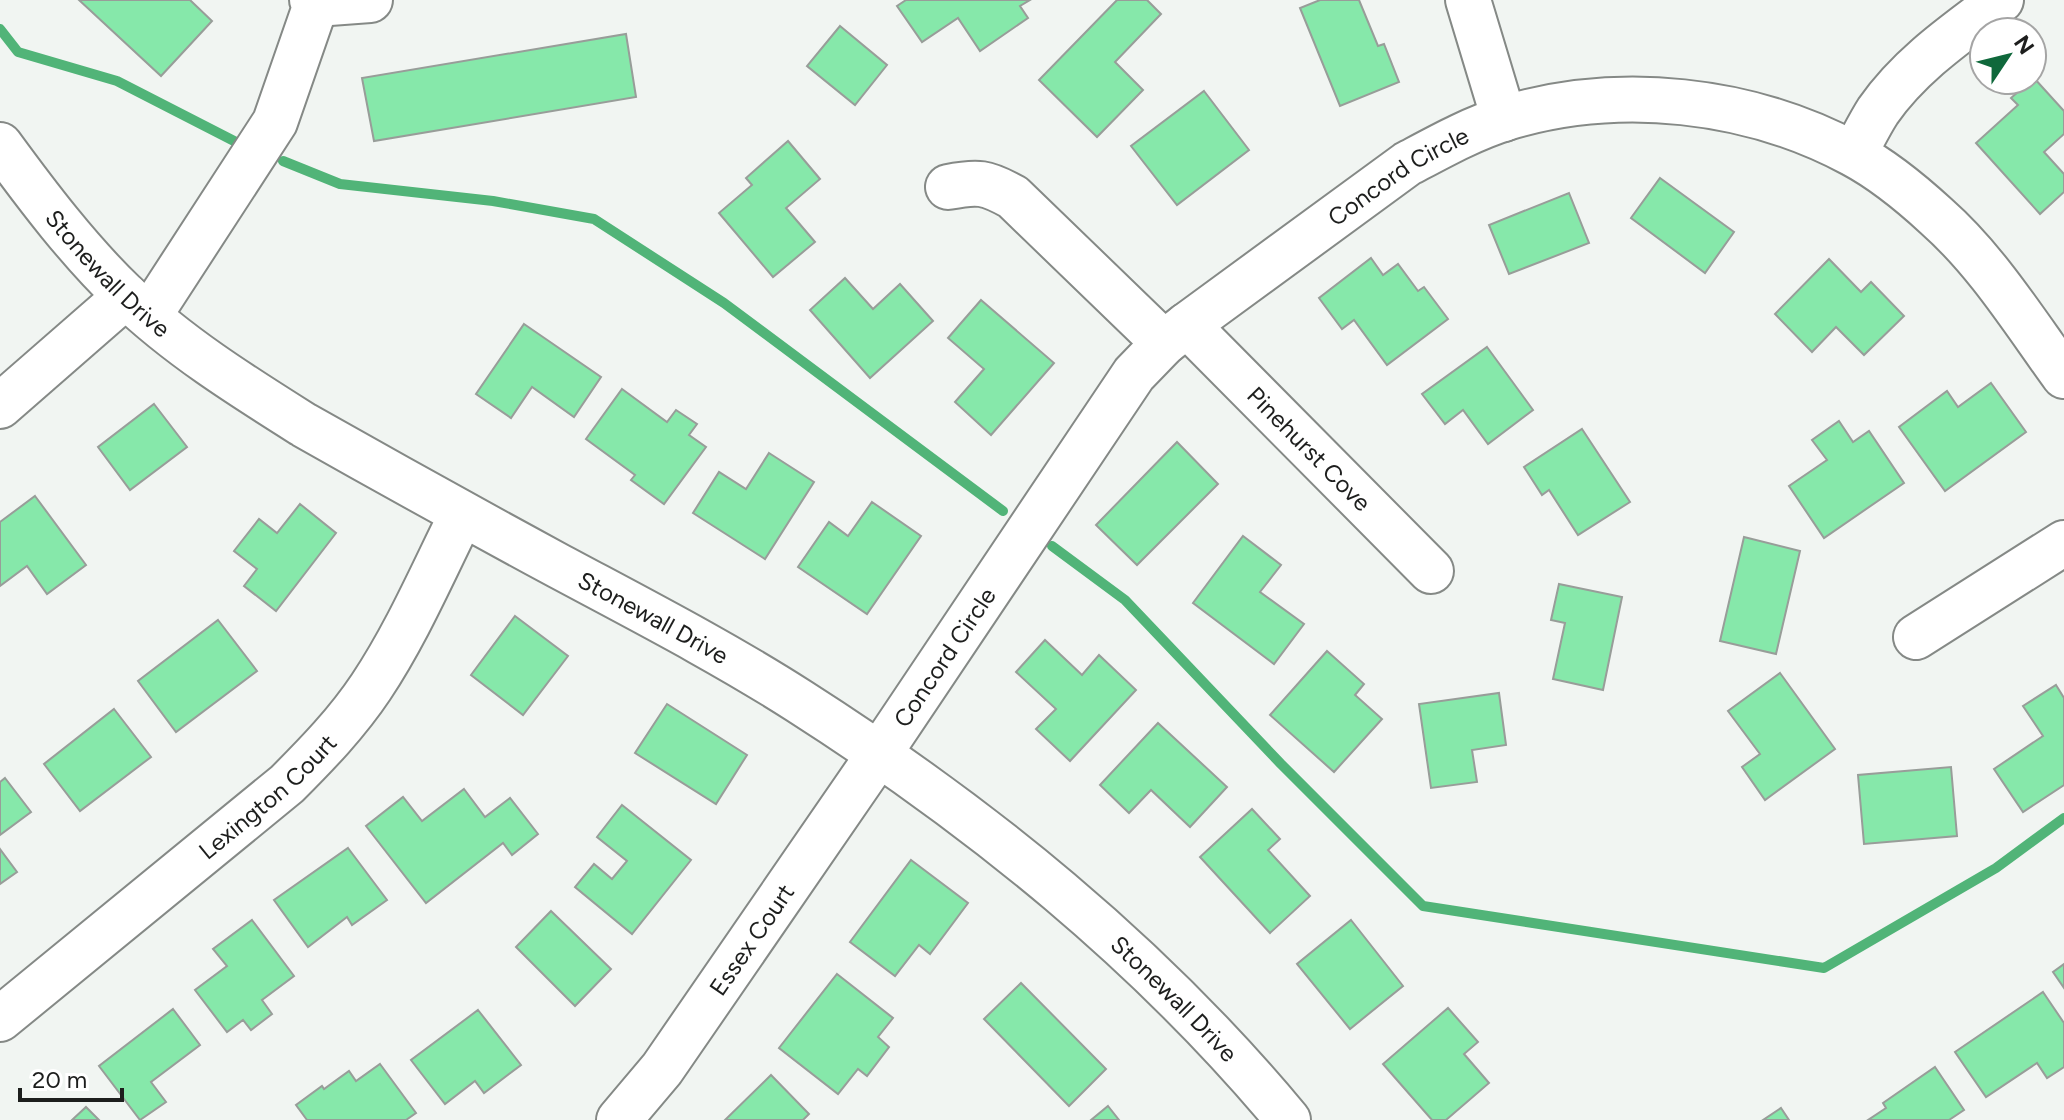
<svg xmlns="http://www.w3.org/2000/svg" width="2064" height="1120" viewBox="0 0 2064 1120" font-family="Figtree,sans-serif">
	<style>
		.lines { fill: none; stroke-linecap: round; stroke-linejoin: round }
		.stream { stroke: #51b478; stroke-width: 10 }
		.building { fill: #86e8aa; stroke: #989d99; stroke-width: 2 }
		.minor-casing { stroke: #858986; stroke-width: 48 }
		.minor { stroke: #fff; stroke-width: 44 }
		.labels { text-anchor: middle; dominant-baseline: central; stroke-width: 7; stroke-linejoin: round; paint-order: stroke }
		.street-label { font-size: 24px; fill: #1d1e1d; stroke: #fff }
	</style>
	<rect width="100%" height="100%" fill="#f1f5f2"/>
	<g class="lines">
		<!-- stream -->
		<g class="stream">
			<polyline points="0,29 18,52 117,81 236,142"/>
			<polyline points="283,161 340,184 493,201 594,219 724,303 1003,511"/>
			<polyline points="1052,546 1125,600 1281,764 1423,906 1824,968 1996,868 2064,818"/>
		</g>
	</g>
	<!-- building -->
	<g class="building">
		<polygon points="79,0 190,0 212,21 161,76"/>
		<polygon points="906,0 1030,0 1020,6 1028,18 980,51 958,18 922,42 897,6"/>
		<polygon points="1117,0 1147,0 1161,14 1115,62 1143,90 1097,137 1039,80"/>
		<polygon points="1320,0 1359,0 1378,46 1384,44 1399,82 1340,106 1300,8"/>
		<polygon points="840,26 887,65 855,105 807,66"/>
		<polygon points="626,34 636,97 374,141 362,78"/>
		<polygon points="2034,78 2064,111 2064,134 2044,152 2064,174 2064,192 2040,214 1976,143 2018,105 2011,98"/>
		<polygon points="1204,91 1249,150 1177,205 1131,146"/>
		<polygon points="788,141 820,179 786,208 815,242 773,277 719,213 752,185 746,178"/>
		<polygon points="1660,178 1734,232 1705,273 1631,218"/>
		<polygon points="1569,193 1589,243 1509,274 1489,225"/>
		<polygon points="1371,258 1383,275 1398,264 1418,291 1424,287 1448,319 1387,365 1354,320 1342,329 1319,298"/>
		<polygon points="1829,259 1861,292 1871,282 1904,316 1864,355 1836,327 1812,352 1775,314"/>
		<polygon points="845,278 873,309 900,284 933,321 870,378 810,310"/>
		<polygon points="981,300 1054,363 991,435 955,402 984,369 948,338"/>
		<polygon points="524,324 601,377 574,417 532,387 511,418 476,394"/>
		<polygon points="1487,347 1533,410 1488,444 1463,410 1445,424 1422,394"/>
		<polygon points="1991,383 2026,432 1945,491 1899,427 1947,391 1958,407"/>
		<polygon points="622,389 667,422 676,410 697,424 689,435 706,447 664,504 631,480 635,475 586,439"/>
		<polygon points="154,404 187,447 130,490 98,447"/>
		<polygon points="1839,421 1853,442 1869,431 1904,483 1824,538 1789,486 1827,460 1812,440"/>
		<polygon points="1582,429 1630,502 1578,535 1549,490 1542,495 1524,467"/>
		<polygon points="1177,442 1218,484 1137,565 1096,525"/>
		<polygon points="769,453 814,482 765,559 693,513 719,472 746,489"/>
		<polygon points="35,496 86,565 47,594 27,566 0,586 0,522"/>
		<polygon points="872,502 921,536 867,614 798,567 829,522 848,536"/>
		<polygon points="300,504 336,533 276,611 244,586 257,569 234,551 259,519 277,533"/>
		<polygon points="1243,536 1281,565 1260,592 1304,624 1274,664 1193,603"/>
		<polygon points="1744,537 1800,551 1776,654 1720,641"/>
		<polygon points="1559,584 1622,597 1603,690 1553,679 1565,623 1551,620"/>
		<polygon points="515,616 568,656 523,715 471,675"/>
		<polygon points="218,620 257,671 176,732 138,681"/>
		<polygon points="1045,640 1082,675 1099,655 1136,690 1070,761 1036,729 1056,709 1016,672"/>
		<polygon points="1327,651 1364,684 1355,695 1382,719 1334,772 1270,715"/>
		<polygon points="1780,673 1835,749 1765,800 1742,767 1760,754 1728,711"/>
		<polygon points="2056,685 2064,698 2064,785 2023,812 1994,769 2043,736 2023,706"/>
		<polygon points="1499,693 1506,745 1472,750 1477,782 1431,788 1419,704"/>
		<polygon points="667,704 747,755 716,804 635,753"/>
		<polygon points="114,709 151,757 80,811 44,764"/>
		<polygon points="1158,723 1227,787 1190,827 1151,790 1129,813 1100,785"/>
		<polygon points="1951,767 1957,836 1864,844 1858,775"/>
		<polygon points="5,778 31,812 0,835 0,782"/>
		<polygon points="464,789 485,817 510,798 538,834 512,855 503,843 426,903 366,826 403,797 422,821"/>
		<polygon points="622,805 691,860 632,934 575,887 594,864 612,879 627,861 597,837"/>
		<polygon points="1252,809 1280,839 1268,850 1310,896 1270,933 1200,857"/>
		<polygon points="348,848 387,900 352,925 347,917 308,947 274,900"/>
		<polygon points="0,849 17,872 0,884"/>
		<polygon points="911,860 968,903 930,954 919,945 895,976 850,942"/>
		<polygon points="551,911 611,969 575,1006 516,947"/>
		<polygon points="252,920 294,976 262,1000 272,1014 251,1030 243,1020 227,1032 195,990 227,966 213,949"/>
		<polygon points="1351,920 1403,986 1350,1029 1297,964"/>
		<polygon points="2064,964 2064,988 2053,972"/>
		<polygon points="837,974 893,1018 878,1037 889,1047 867,1076 858,1069 838,1094 779,1048"/>
		<polygon points="1021,983 1106,1069 1069,1106 984,1019"/>
		<polygon points="2043,992 2064,1023 2064,1067 2047,1078 2037,1063 1986,1097 1955,1052"/>
		<polygon points="1448,1008 1478,1042 1464,1054 1489,1083 1446,1120 1432,1120 1383,1064"/>
		<polygon points="173,1009 200,1045 151,1082 166,1102 140,1120 99,1066"/>
		<polygon points="478,1010 521,1065 484,1093 475,1081 445,1104 411,1060"/>
		<polygon points="380,1064 416,1113 406,1120 307,1120 296,1105 322,1086 324,1089 349,1071 356,1081"/>
		<polygon points="1935,1067 1964,1110 1949,1120 1868,1120 1886,1108 1883,1103"/>
		<polygon points="771,1075 809,1114 803,1120 725,1120"/>
		<polygon points="1108,1106 1119,1120 1091,1120"/>
		<polygon points="86,1107 99,1120 72,1120"/>
		<polygon points="1781,1108 1789,1120 1763,1120"/>
	</g>
	<g class="lines">
		<defs>
			<g id="minor">
				<polyline points="1468,0 1504,119"/>
				<polyline points="316,4 370,0"/>
				<path id="s1" d="M0,145C38,197 79,251 125,295C178,346 242,386 304,425C387,472 470,518 555,564C637,608 721,651 799,701C982,818 1149,953 1288,1120"/>
				<path d="M1854,154C1862,140 1869,125 1878,111C1910,65 1957,33 2001,0"/>
				<path d="M948,187C978,181 986,182 1013,197L1164,343"/>
				<polyline points="149,316 275,122 316,4 312,0"/>
				<path id="s2" d="M1187,325L1431,571"/>
				<polyline points="0,406 126,296"/>
				<polyline points="1916,637 2064,543"/>
				<path id="s3" d="M0,1019L287,784C317,754 347,723 371,687C407,633 433,572 462,514"/>
				<path id="s4" d="M619,1120L662,1069L879,754L1134,374L1164,343L1187,325L1407,164C1439,147 1471,129 1506,118C1619,84 1749,98 1853,154C1883,170 1911,193 1936,216C1987,261 2024,321 2064,376"/>
			</g>
		</defs>
		<!-- minor casing -->
		<use href="#minor" class="minor-casing"/>
		<!-- minor -->
		<use href="#minor" class="minor"/>
	</g>
	<g class="labels">
		<!-- street labels -->
		<g class="street-label">
			<text stroke="none"><textPath href="#s4" startOffset="1238">Concord Circle</textPath></text>
			<text stroke="none"><textPath href="#s1" startOffset="168">Stonewall Drive</textPath></text>
			<text stroke="none"><textPath href="#s2" startOffset="174">Pinehurst Cove</textPath></text>
			<text stroke="none"><textPath href="#s1" startOffset="816">Stonewall Drive</textPath></text>
			<text stroke="none"><textPath href="#s4" startOffset="566">Concord Circle</textPath></text>
			<text stroke="none"><textPath href="#s3" startOffset="348">Lexington Court</textPath></text>
			<text stroke="none"><textPath href="#s4" startOffset="224">Essex Court</textPath></text>
			<text stroke="none"><textPath href="#s1" startOffset="1464">Stonewall Drive</textPath></text>
		</g>
	</g>
	<!-- north arrow -->
	<g transform="translate(2008 56) rotate(55)"><circle r="38" fill="#ffffff" stroke="#a5a5a5" stroke-width="2"/>
	<path d="M0-6L14 30L0 20L-14 30Z" fill="#0f683b"/>
	<text y="-12" font-size="22" font-weight="bold" text-anchor="middle" fill="#1d1e1d">N</text>
	</g>
	<!-- scale -->
	<path d="M20 1088v12h102v-12" fill="none" stroke="#1d1e1d" stroke-width="4"/>
	<text x="32" y="1088" font-size="24" fill="#1d1e1d" stroke="#ffffff" stroke-width="6" paint-order="stroke">20 m</text>
</svg>
